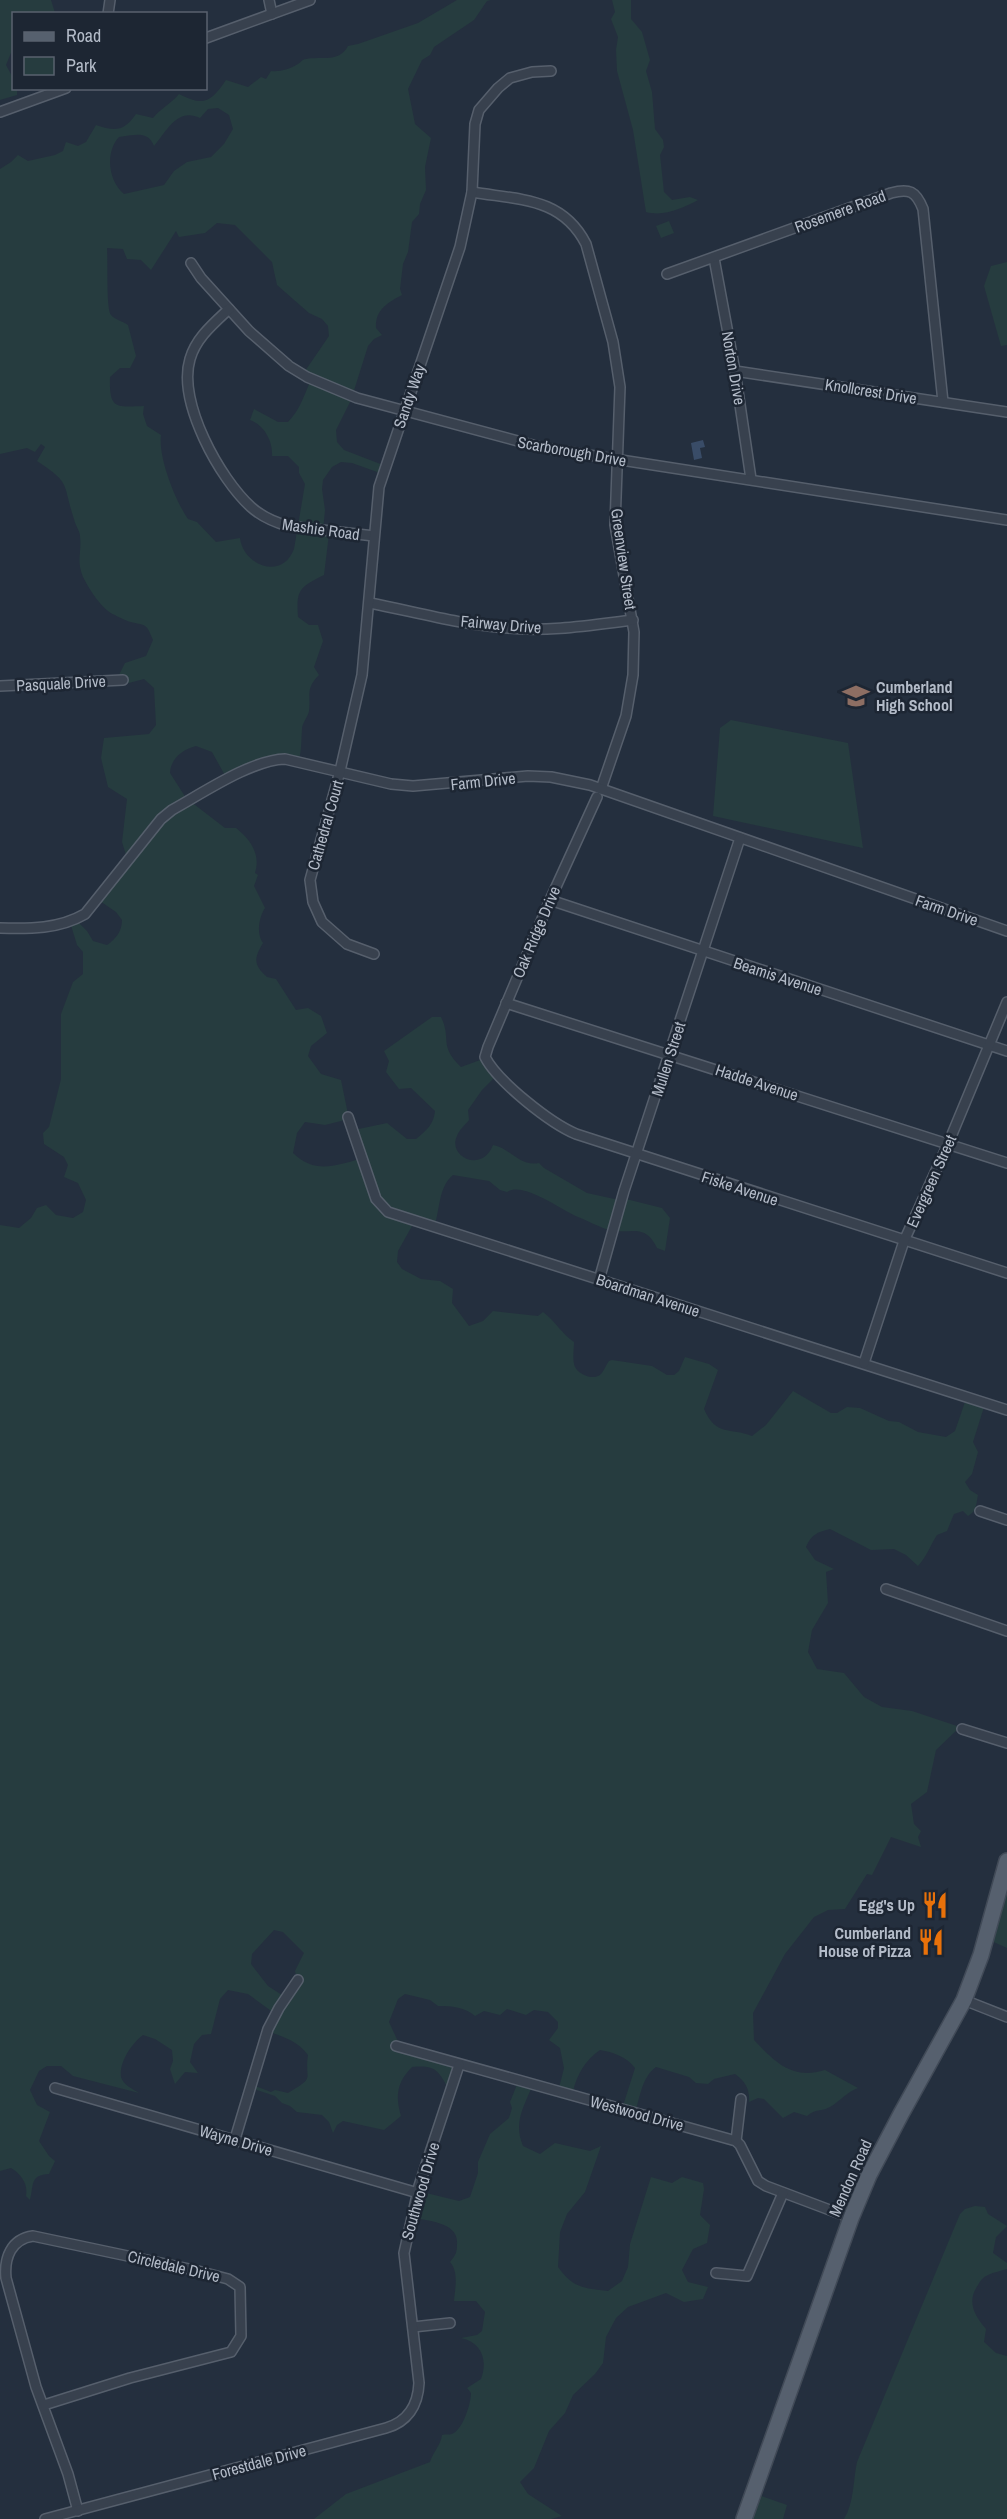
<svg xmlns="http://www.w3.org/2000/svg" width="1007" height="2519" viewBox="0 0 1007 2519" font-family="'Archivo Narrow',sans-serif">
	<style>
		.green { fill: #263c3f; fill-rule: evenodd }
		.water { fill: #394c67 }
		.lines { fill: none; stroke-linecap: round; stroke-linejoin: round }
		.minor-casing { stroke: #565f6c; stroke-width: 12 }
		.primary-casing { stroke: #414a57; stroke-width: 18 }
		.minor { stroke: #38414e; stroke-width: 9 }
		.primary { stroke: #56606e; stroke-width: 15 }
		.labels { text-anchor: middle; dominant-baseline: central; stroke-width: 5; stroke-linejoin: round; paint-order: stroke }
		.street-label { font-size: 16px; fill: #b4bcc9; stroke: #1d2633 }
		.poi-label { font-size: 16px; font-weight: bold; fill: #b4bcc9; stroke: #1d2633; text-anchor: end }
	</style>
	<rect width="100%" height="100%" fill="#242f3e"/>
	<!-- green -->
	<g class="green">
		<polygon points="0,0 51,0 55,13 14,14 13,48 6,65 13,78 14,88 17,89 17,95 0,100"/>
		<path d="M457,0H491L487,1L474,20L434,47L430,55L422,60L408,89L415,124L431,138L425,167L426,190L420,204L419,214L412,222L408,252L403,264L400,289L402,295C387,303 375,310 376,328L382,335L374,339L368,346L351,400L336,430L337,442L344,450L383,465L380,473L352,463L341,462L332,467L323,480L322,489L325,510L323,531L329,534L324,575C300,587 296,589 298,617L309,625H318L323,641L314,667L319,675C305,689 311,695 309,711C308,717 302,723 302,729C301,741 302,751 298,763L278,762L227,779L212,752L196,746C182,750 171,758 170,773L186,798L225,828H236C250,839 261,854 255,873L258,875L254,886L265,908C259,917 256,934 263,943C254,958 253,965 267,977L276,979L296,1010L308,1008L321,1016L327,1033L311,1046L308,1056L321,1074L341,1080L349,1119L325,1125L305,1122L297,1133L293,1153C315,1174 334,1166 360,1159L354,1130L387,1123L407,1139H416C426,1131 434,1124 435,1111L411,1088L399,1089L386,1072L389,1061L384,1051L432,1017H441C452,1039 438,1045 461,1067L483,1059L496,1076L482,1090L468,1110L469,1120C465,1125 459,1130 457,1136C447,1156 482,1174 493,1145C510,1148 520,1167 539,1163L544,1168L587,1193L619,1200L622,1198L662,1208L670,1218L665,1251L657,1248C645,1222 630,1235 609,1230C599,1227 588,1221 578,1217C561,1210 523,1181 507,1192L500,1190L489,1181L453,1175C438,1187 440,1211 434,1228L412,1226L398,1251L397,1262L402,1269L421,1279L440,1281L453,1289L452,1303L469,1326L483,1321L493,1311L538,1316L543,1312C555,1321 562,1334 574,1342C574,1349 572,1361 575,1367C579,1375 594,1381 601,1374C604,1371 606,1365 609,1361L612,1360L652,1366L667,1375H674L679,1371L685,1357L709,1364L718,1370L704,1409C716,1437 730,1427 752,1436L766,1425L793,1391L831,1413H837L847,1407L860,1408L889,1421L899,1422L918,1432L946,1437L955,1431L966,1399L982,1405L984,1407L973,1442L978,1452L972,1474L965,1482L970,1490L978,1495C976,1504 977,1511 968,1516L963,1511L954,1514L947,1531L937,1535C930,1546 927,1556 918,1566L906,1555L894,1549L871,1550L830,1529C817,1532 811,1535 806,1547L815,1560L834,1569L826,1572L828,1603L812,1630L808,1652L817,1669L844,1673L864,1697L882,1707L912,1711L960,1727L936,1750L927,1792L911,1804L914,1824L921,1831L918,1837L921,1847L891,1837L872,1875L867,1874L845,1909L828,1910L814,1917L785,1954L753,2013L754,2040C776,2063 792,2080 825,2070L858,2088C847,2092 840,2101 830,2107C821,2112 816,2108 807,2116L794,2112L783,2118L764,2099L758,2098L749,2102C750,2089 745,2081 735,2074L714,2079L708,2084L696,2083L689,2077L656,2067C642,2077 640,2097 635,2113L622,2109L635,2068C627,2057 613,2052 600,2050C585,2060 577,2075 573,2091L558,2092L564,2068L560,2048L549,2040L558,2028V2022L548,2012L534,2010L526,2015L507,2009L500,2015L484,2011L475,2016C465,2007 452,2006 438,2006L430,2000L405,1994L398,1999L389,2022L401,2048L456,2064L449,2090C438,2070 436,2065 412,2067C397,2082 395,2096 401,2116L384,2130L343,2121L337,2125L333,2133L329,2122L322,2115L297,2112L290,2106L282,2103L275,2096L248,2087L250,2084L271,2092L275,2090L288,2093C317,2076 304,2081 308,2055C298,2041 282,2036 266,2031L274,2013L248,1994L228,1990L220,1999L211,2034L202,2035L194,2044L190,2062L198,2073L185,2072L175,2084L170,2069L173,2061L172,2050L155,2039L143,2035C132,2043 119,2062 121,2077C123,2085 133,2089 139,2093L73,2076L61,2066H47L39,2071L30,2090L37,2105L50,2112L39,2141L49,2156L55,2161L49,2174C30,2175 34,2184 30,2200L26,2196C28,2184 22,2175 11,2168L0,2171V1225L19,1228L31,1218L37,1208L46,1205L56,1215L73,1218L83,1212L86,1200L78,1183L64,1177L68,1165L64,1157L44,1144L43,1133L49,1127L61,1079V1014L73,982L83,974V952L77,945L70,922L75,919L87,931L93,941L107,945C116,939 122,931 122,920L116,912L97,899L106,882L126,855L122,842L127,799L108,787L101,758L104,738L149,734L156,725L154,688L144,679L125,684L115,683L125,663L146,656L153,640C146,623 147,626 131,622C129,622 118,617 115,615C102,610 89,589 83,577C76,560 82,552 80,536C80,531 75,525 74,519C62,483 72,484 37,461L45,447L41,444L35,452L27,448L0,454V169L11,162L18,155L28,161L55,155L63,151L66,142L78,146L86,142L96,125C116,132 124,131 136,114L153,118C161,108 171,104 179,94C204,107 211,102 226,80L248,87L261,77L266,79L271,71C280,72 290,69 298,64C301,62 303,59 306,59C322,56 339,63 348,46L358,44L418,23ZM218,108L229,115L233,129L224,144L211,157L187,162L174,171L164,185L124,194C108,181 105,152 119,137C134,135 148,130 154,146C167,130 178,107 200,118L208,109ZM217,223L235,225L272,262L277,285L309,313L322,319L328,326L329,336L303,374L311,380C304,395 300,410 288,422H278L254,409L250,420C264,425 273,441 272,456H288L299,467V473L305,484L294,549C282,581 243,565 240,538L216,542L197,522L188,519C175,500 158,457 161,435L147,426L143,414L144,406C116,407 109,410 110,377L120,368H130L136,356L128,325C123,321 115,320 111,315C106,310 108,260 107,248L123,249L127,259L141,260L151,270L176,231L179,237L205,233ZM274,1930L283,1932L304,1953L295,1971L297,1980L285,1997L268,1986L251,1964L252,1954Z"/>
		<path d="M612,0H631V19L642,32L650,60L646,71L652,92L655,129L663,140L664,147L660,155L664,192L672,200L690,197L698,200C683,208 664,217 646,212L633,130L617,71L616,50L618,37L611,19L615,12Z"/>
		<polygon points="669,221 674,233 661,238 656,226"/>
		<polygon points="1007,262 1007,345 1001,346 984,286 991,266"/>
		<polygon points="731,720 848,743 863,848 713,816 720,728"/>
		<polygon points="1007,1860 1007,1948 987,1939"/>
		<path d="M518,2082L526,2083L531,2089C522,2110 514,2124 523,2146L540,2154L555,2143L590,2151L601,2146L585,2192L567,2214L560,2232L558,2267C573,2288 583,2288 608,2291L622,2281L628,2267L630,2244L651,2177L672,2183L682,2177L703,2183L704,2189L700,2215L710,2225L707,2243L693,2249L682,2270L688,2282L708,2287L703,2299L684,2302L666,2293L628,2307L616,2318L606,2337L603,2363L595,2374L573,2395L565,2413L549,2431L534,2468L520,2482L528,2494L562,2516L551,2519H314L346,2494L430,2462C433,2452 441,2445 442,2435C445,2434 449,2435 452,2434C463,2430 471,2403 471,2393L467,2388L481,2379C488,2361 482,2342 461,2338L477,2335L482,2331L485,2312L476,2301H454C455,2289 459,2272 450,2262C456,2255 457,2252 457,2244C459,2222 427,2221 411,2217L418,2191L459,2201L470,2197L478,2173V2162L490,2134L509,2118L512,2108L510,2102Z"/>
		<path d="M975,2206L985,2207L988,2214L1007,2226L996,2237L993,2253L1007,2263V2269C1001,2271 994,2272 988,2275C983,2277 980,2281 978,2285C966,2302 975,2316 986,2329L984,2342L996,2353L1007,2356V2519H844C854,2503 853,2481 857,2462L960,2214L965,2209Z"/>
		<polygon points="750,2492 787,2505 783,2519 741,2519"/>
	</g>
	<!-- water -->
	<polygon class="water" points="703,440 705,447 700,448 702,458 694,460 691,443"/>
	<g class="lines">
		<defs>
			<g id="minor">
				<polyline points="269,0 272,14"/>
				<polyline points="108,14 110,0"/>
				<polyline points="206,38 310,0"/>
				<polyline points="0,112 66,88"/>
				<path d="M472,192C519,200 562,197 586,244L613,342L620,387L615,525L634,632L633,675L626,716L601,789"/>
				<polyline points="714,258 735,371 751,479"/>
				<polyline points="191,263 201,278 249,331 289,366 307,377 357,398 544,448 1007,520"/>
				<path d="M667,274L891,193C909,188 916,191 923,209L943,402"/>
				<path d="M229,309C213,324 196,338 190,359C177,402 220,479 251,507C262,517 274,522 288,526L374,536"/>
				<polyline points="735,371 1007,412"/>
				<path d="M370,603C416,612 461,625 508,628C549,632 591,625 633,620"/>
				<polyline points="0,686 123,680"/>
				<path d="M597,797L550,900L488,1047L485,1057C498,1082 550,1123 576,1134L1007,1273"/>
				<polyline points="550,900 1007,1051"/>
				<path d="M0,928C30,929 59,929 85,914L161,819L172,810C203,793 251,760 285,759L391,784L413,786L528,776L551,777L590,785L1007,931"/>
				<polyline points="374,954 347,944 322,922 313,902 310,880 340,771 362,675 379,487 460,247 472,192 475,124 479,110 498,88 510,78 532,72 551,71"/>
				<polyline points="506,1003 1007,1163"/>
				<polyline points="348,1117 376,1199 388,1212 1007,1410"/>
				<polyline points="599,1280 624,1191 740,838"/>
				<polyline points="864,1363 904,1241 948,1144 1007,1002"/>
				<polyline points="980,1511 1007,1520"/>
				<polyline points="886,1589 1007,1631"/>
				<polyline points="962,1729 1007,1743"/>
				<polyline points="964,2000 1007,2017"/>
				<polyline points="396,2046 736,2141 740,2145 758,2181 766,2186 851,2218"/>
				<polyline points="55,2088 418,2193"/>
				<polyline points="235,2139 268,2029 279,2008 298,1980"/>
				<polyline points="736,2141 741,2099"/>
				<polyline points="716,2273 747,2276 783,2193"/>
				<polyline points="413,2327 450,2323"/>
				<path d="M44,2405L130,2378L231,2352L241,2336L240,2287L228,2279L194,2270L33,2236C11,2239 4,2258 6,2278L36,2387L68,2474L78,2511"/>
				<path d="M45,2519L386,2428C407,2422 418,2406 419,2383L404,2253L419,2186L459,2065"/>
			</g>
			<polyline id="primary" points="744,2519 851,2218 869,2175 901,2114 964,2000 981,1955 1007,1861"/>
		</defs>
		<!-- minor casing -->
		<use href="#minor" class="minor-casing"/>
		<!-- primary casing -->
		<use href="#primary" class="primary-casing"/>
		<!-- minor -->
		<use href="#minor" class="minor"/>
		<!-- primary -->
		<use href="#primary" class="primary"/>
	</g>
	<!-- icons -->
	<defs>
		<symbol id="school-bare" viewBox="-9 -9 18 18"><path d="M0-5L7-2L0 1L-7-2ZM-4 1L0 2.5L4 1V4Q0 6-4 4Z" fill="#8d6e63" stroke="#1d2633" stroke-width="2.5" paint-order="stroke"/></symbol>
		<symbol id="restaurant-bare" viewBox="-9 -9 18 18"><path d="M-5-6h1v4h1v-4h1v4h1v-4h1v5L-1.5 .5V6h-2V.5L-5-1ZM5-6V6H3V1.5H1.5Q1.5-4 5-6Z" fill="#e8710a" stroke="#1d2633" stroke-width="2.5" paint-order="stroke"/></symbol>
	</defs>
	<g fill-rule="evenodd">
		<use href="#school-bare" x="837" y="677" width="38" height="38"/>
		<use href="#restaurant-bare" x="916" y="1886" width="38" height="38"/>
		<use href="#restaurant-bare" x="912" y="1923" width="38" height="38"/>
	</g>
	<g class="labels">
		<!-- street labels -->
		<g class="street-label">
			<text transform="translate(840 211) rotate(-20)">Rosemere Road</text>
			<text transform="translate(734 368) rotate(80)">Norton Drive</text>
			<text transform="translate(871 391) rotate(9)">Knollcrest Drive</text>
			<text transform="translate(409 396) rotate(-71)">Sandy Way</text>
			<text transform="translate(572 451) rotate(10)">Scarborough Drive</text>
			<text transform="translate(321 529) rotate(8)">Mashie Road</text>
			<text transform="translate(624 559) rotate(82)">Greenview Street</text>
			<text transform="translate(501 624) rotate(5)">Fairway Drive</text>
			<text transform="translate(61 683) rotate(-3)">Pasquale Drive</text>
			<text transform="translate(483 781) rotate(-6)">Farm Drive</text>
			<text transform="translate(325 825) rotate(-74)">Cathedral Court</text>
			<text transform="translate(947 910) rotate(19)">Farm Drive</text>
			<text transform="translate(536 932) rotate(-67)">Oak Ridge Drive</text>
			<text transform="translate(778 976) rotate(18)">Beamis Avenue</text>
			<text transform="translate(668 1059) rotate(-72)">Mullen Street</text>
			<text transform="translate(757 1082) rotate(18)">Hadde Avenue</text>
			<text transform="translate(931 1181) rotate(-66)">Evergreen Street</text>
			<text transform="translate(740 1188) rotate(18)">Fiske Avenue</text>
			<text transform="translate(648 1295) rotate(18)">Boardman Avenue</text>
			<text transform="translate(637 2113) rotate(15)">Westwood Drive</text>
			<text transform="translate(236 2140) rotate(16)">Wayne Drive</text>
			<text transform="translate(850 2178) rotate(-66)">Mendon Road</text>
			<text transform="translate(420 2191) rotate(-74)">Southwood Drive</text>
			<text transform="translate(174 2266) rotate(13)">Circledale Drive</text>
			<text transform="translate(259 2462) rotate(-15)">Forestdale Drive</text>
		</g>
		<!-- poi labels -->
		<g class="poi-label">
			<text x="876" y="687" text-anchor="start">Cumberland<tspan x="876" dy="18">High School</tspan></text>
			<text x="915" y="1905">Egg's Up</text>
			<text x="911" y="1933">Cumberland<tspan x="911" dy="18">House of Pizza</tspan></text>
		</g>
	</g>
	<!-- legend -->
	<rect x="12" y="12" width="195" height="78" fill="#1d2633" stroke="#59626f" stroke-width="1.5"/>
	<rect x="24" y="32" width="30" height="9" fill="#56606e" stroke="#59626f" stroke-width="1.5"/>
	<text x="66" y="42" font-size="18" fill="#b4bcc9">Road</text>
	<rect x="24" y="57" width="30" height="18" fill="#263c3f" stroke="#59626f" stroke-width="1.5"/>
	<text x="66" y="72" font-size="18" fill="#b4bcc9">Park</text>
</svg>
